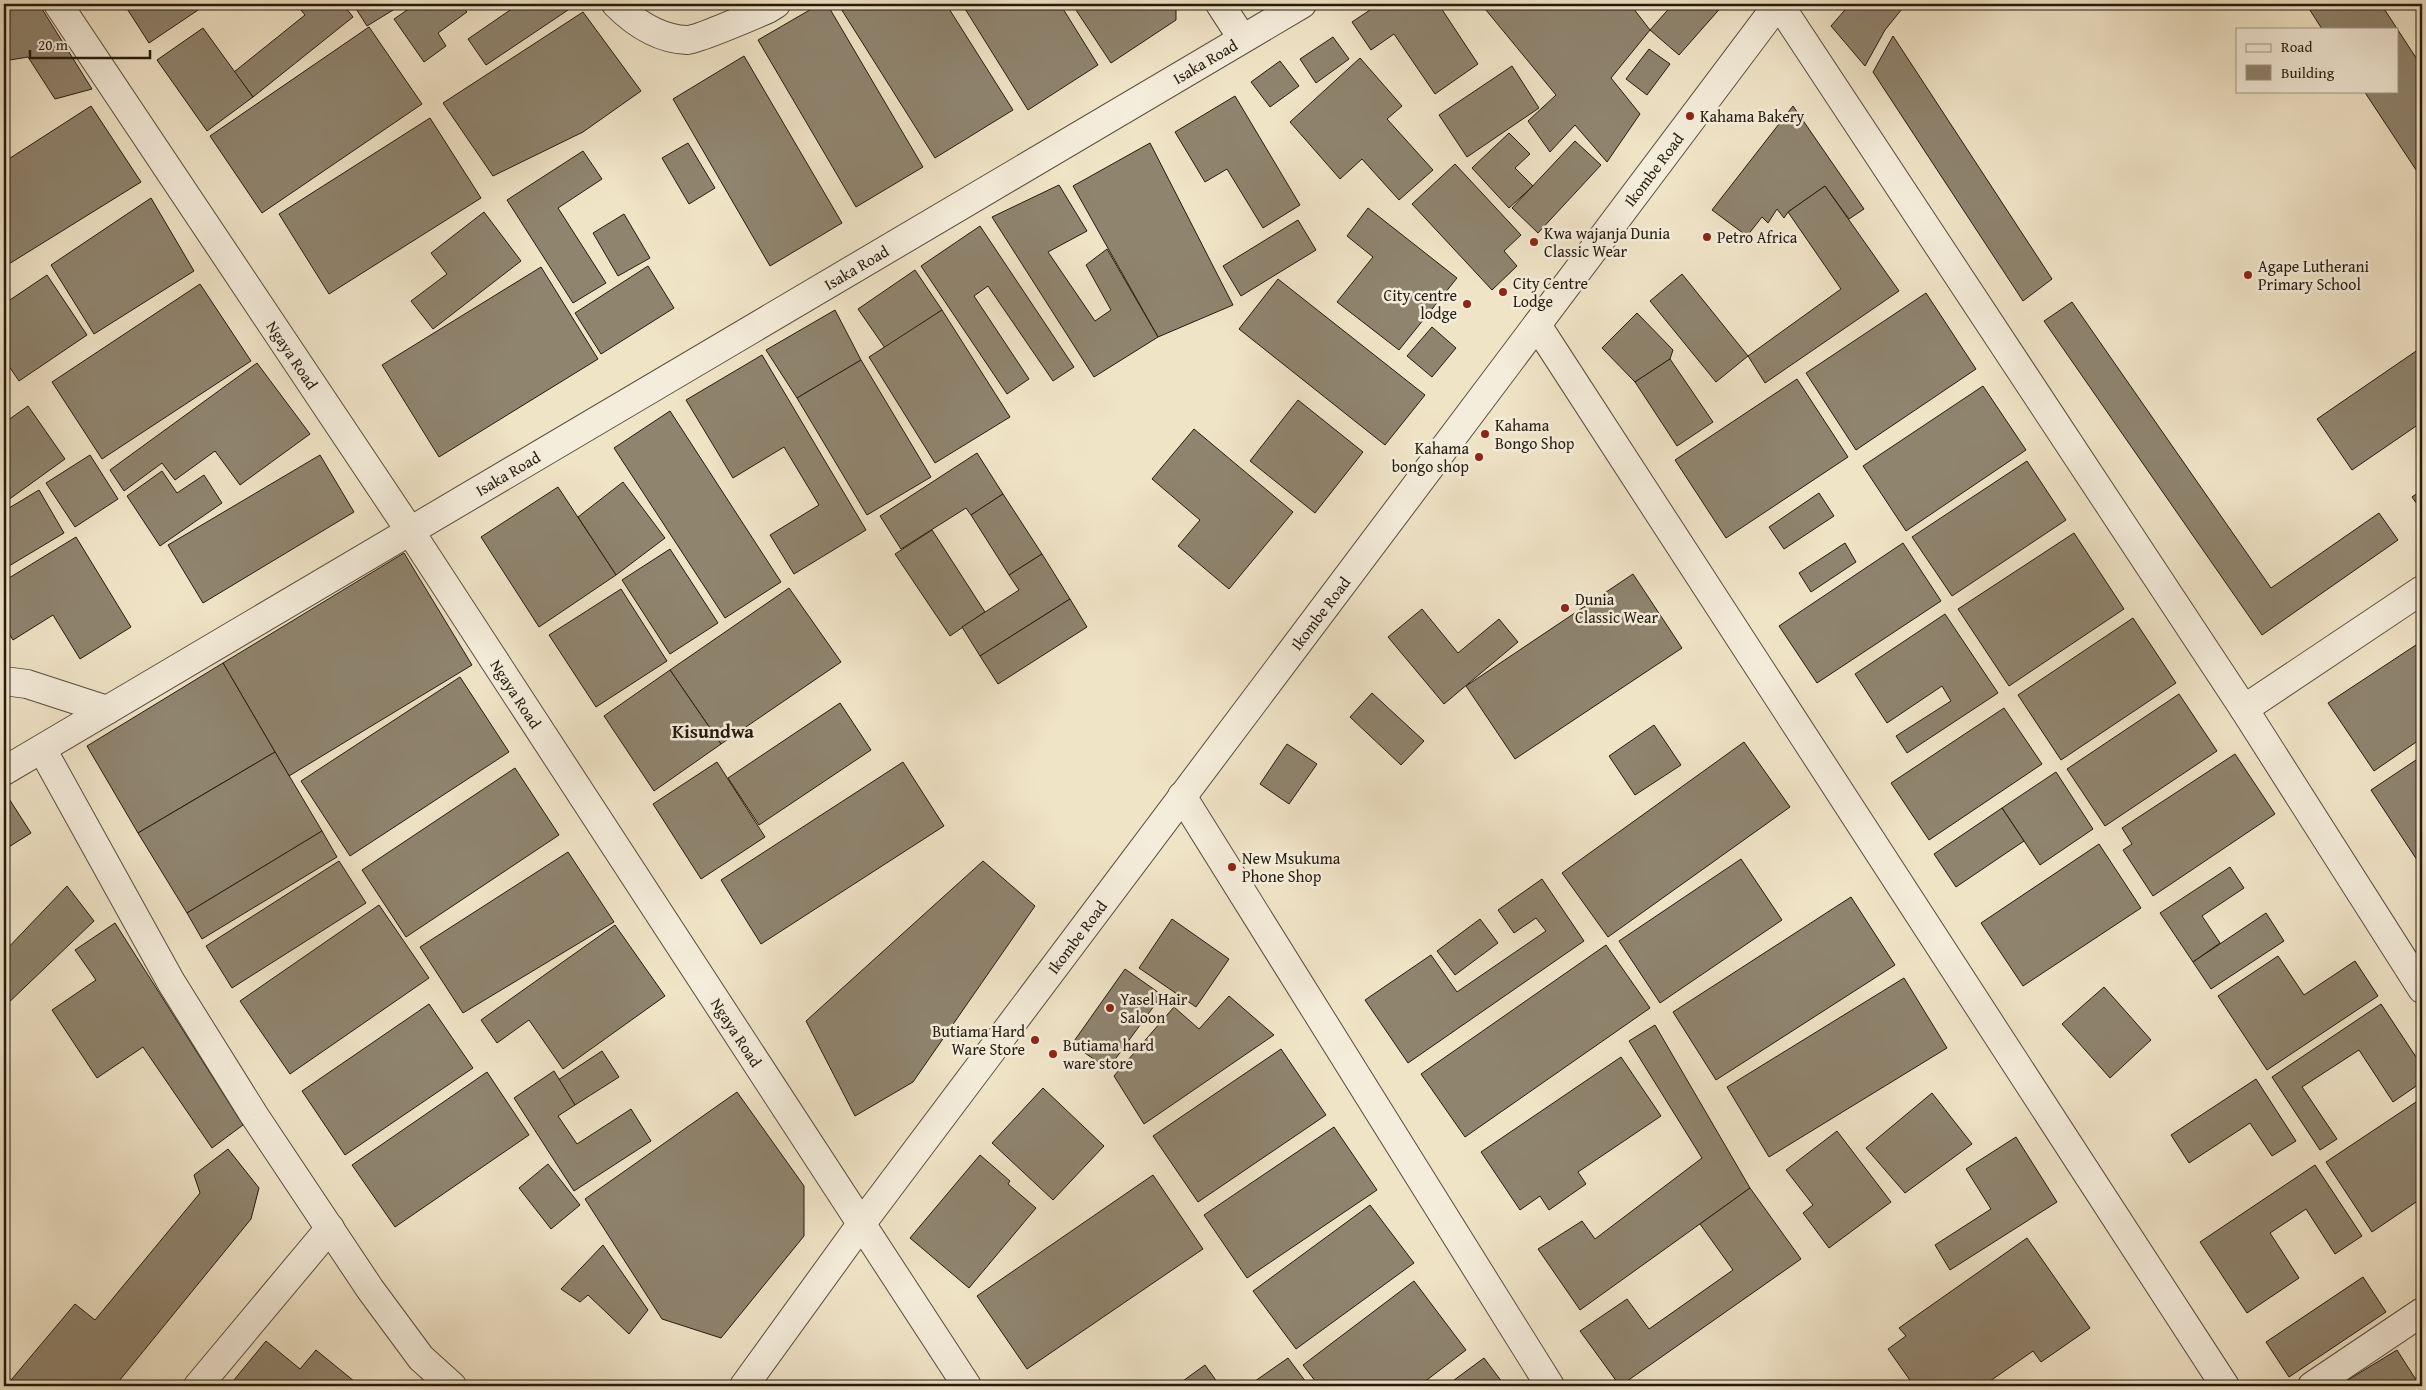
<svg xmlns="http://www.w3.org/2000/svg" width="2426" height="1390" viewBox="0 0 2426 1390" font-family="'Gentium Book Plus',serif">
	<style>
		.building { fill: #8f846e; stroke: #251b0e }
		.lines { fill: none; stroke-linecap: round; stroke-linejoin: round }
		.minor-casing { stroke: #584d3c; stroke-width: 30 }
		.minor { stroke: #f5eddb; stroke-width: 28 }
		.poi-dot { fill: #8f2418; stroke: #f5eddb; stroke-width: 2 }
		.labels { text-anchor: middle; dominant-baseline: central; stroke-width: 5; stroke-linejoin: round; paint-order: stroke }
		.street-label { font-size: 16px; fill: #251b0e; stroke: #f5eddb }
		.poi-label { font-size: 16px; fill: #251b0e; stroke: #f5eddb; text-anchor: start }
		.quarter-label { font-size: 19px; font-weight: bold; fill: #251b0e; stroke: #f5eddb }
	</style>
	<rect width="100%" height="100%" fill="#f0e4c7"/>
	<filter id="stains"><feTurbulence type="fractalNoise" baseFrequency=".004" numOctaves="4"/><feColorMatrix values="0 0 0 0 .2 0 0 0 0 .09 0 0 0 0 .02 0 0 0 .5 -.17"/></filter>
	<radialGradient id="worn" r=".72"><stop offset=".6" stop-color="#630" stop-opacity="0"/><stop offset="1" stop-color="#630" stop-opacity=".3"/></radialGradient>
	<!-- building -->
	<g class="building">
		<polygon points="6,4 42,9 92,89 55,99 28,57 4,61 4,6"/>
		<polygon points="124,4 207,4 149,43"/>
		<polygon points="296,4 343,4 353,17 253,97 234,72 305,15"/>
		<polygon points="353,4 403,4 367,26"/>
		<polygon points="416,4 461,4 467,12 438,33 446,46 424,62 394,19"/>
		<polygon points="515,4 577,4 486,65 468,39 516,6"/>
		<polygon points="820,4 827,4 923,167 856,207 758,40"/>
		<polygon points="838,4 946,4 1013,110 935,158"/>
		<polygon points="962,4 1060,4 1098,65 1028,110"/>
		<polygon points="1072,4 1176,4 1176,20 1111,63"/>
		<polygon points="1379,4 1440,4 1439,5 1478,64 1435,94 1394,34 1371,50 1352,22"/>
		<polygon points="1481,4 1630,4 1650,30 1611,78 1640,114 1607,162 1575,125 1550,152 1528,121 1556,95"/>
		<polygon points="1630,4 1644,4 1635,10"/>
		<polygon points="1673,4 1724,4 1679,55 1650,30"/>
		<polygon points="1850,4 1906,4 1885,30 1865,66 1831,26"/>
		<polygon points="2306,4 2381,4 2422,67 2422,179 2364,91 2397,91 2397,29 2322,29"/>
		<polygon points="583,12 641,91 583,132 493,176 443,103"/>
		<polygon points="369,27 422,104 262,213 210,136"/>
		<polygon points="203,28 253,97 207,131 157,60"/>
		<polygon points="1893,36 2052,279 2023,301 1873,72"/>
		<polygon points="1333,37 1349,59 1316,83 1300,59"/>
		<polygon points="1649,49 1670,64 1647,95 1626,79"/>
		<polygon points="744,56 842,223 770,266 673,99"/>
		<polygon points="1360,58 1402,106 1387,119 1433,170 1399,200 1362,159 1340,179 1290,122"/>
		<polygon points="1280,61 1299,86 1270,107 1251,82"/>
		<polygon points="1512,66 1539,108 1467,157 1439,115"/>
		<polygon points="1235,96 1300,205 1263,228 1227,169 1205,182 1175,132"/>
		<polygon points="91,106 141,182 4,267 4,162"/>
		<polygon points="1793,106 1864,209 1849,219 1825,186 1788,212 1784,218 1777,209 1768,223 1762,217 1747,236 1712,210"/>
		<polygon points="430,118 481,198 329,294 279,214"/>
		<polygon points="1509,133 1530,154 1515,168 1533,186 1509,208 1472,168"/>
		<polygon points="1575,141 1601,165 1538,233 1512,208"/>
		<polygon points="688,143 715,188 689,204 662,158"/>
		<polygon points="1150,143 1233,305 1158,337 1073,186"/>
		<polygon points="583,151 602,179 558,208 606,283 573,303 507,200"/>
		<polygon points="1455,164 1521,235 1504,251 1517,266 1492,290 1412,204"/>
		<polygon points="1059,185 1087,231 1048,252 1095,321 1111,310 1086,265 1107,249 1158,337 1094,377 992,217"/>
		<polygon points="1825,186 1899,291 1765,383 1748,356 1841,289 1788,212"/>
		<polygon points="151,198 194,271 94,334 51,265"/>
		<polygon points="1368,208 1457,278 1399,350 1337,302 1373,257 1347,236"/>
		<polygon points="484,212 521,261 433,329 411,301 447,274 431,253"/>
		<polygon points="624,214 650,258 618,276 593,233"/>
		<polygon points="1298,220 1316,250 1241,296 1223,266"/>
		<polygon points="980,226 1074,367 1053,381 988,286 974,296 1029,379 1007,394 921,266"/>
		<polygon points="648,266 674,308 601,354 575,313"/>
		<polygon points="541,267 598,359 439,457 382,365"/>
		<polygon points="915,270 942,310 885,348 858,309"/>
		<polygon points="1682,274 1748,356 1716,382 1650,301"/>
		<polygon points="47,275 87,335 19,381 4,359 4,304"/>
		<polygon points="1278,279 1425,395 1385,445 1239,329"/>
		<polygon points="200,284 251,361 102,459 52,382"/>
		<polygon points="1926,293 1976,369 1856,450 1806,373"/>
		<polygon points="2072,302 2271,588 2379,513 2398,540 2262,635 2044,321"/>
		<polygon points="835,310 861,360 797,398 766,350"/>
		<polygon points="942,310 1010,417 935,463 869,357"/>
		<polygon points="1637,313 1673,350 1670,359 1635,382 1602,348"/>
		<polygon points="1432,327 1456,348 1432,377 1407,356"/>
		<polygon points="2422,347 2422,422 2352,470 2317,419"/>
		<polygon points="762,355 866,530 794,574 770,535 819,505 784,447 733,478 686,400"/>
		<polygon points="1670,359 1713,422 1677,446 1635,382"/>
		<polygon points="861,360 931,477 867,515 797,398"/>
		<polygon points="257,363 310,434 240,485 215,451 175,480 162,463 124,491 110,470"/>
		<polygon points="1797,379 1848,457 1726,538 1675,460"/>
		<polygon points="1983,386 2026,450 1906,531 1863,466"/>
		<polygon points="1298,400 1363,452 1315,513 1250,461"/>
		<polygon points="28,406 65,459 4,503 4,423"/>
		<polygon points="670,411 781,582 725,618 614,448"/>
		<polygon points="1194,429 1293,512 1229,589 1178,546 1200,520 1152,479"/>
		<polygon points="977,453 1003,494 971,515 966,508 901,549 880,516"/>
		<polygon points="90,455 118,499 75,527 46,483"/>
		<polygon points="320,455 354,512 203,603 168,545"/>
		<polygon points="2027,461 2066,520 1952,596 1912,537"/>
		<polygon points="162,471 177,493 204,475 222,503 160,546 127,496"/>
		<polygon points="623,482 665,538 616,575 578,517"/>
		<polygon points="558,487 616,575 539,627 481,537"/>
		<polygon points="39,490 64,533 4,569 4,511"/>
		<polygon points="2422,490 2422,511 2412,497"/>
		<polygon points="1819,493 1834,516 1784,549 1769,527"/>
		<polygon points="1003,494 1042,554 1009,575 971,515"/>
		<polygon points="932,530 985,612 950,636 895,554"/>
		<polygon points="2074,533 2124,609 2009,686 1958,609"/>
		<polygon points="76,537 131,627 80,659 53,615 13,640 4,625 4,581"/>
		<polygon points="1845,543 1856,562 1811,592 1799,573"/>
		<polygon points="1903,543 1941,601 1817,683 1779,626"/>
		<polygon points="670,549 718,623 670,654 622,580"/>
		<polygon points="404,553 472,665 289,776 223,663"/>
		<polygon points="1042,554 1070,599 980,656 962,627 1019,590 1009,575"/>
		<polygon points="1633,574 1682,648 1515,759 1466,686"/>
		<polygon points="789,588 841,662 721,744 670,670"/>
		<polygon points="621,589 667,661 596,707 549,635"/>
		<polygon points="1070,599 1087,627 998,684 980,656"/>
		<polygon points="1422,609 1458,653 1499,619 1518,642 1444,704 1388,637"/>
		<polygon points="1945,614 1998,693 1907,753 1896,736 1951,701 1942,686 1887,723 1855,674"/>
		<polygon points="2133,618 2176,683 2061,760 2018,695"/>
		<polygon points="2422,641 2422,738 2374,771 2328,703"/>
		<polygon points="223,663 275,752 138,833 87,746"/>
		<polygon points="670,670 721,744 654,791 604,716"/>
		<polygon points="460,677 509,752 350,856 301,781"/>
		<polygon points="1372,693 1424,741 1401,765 1350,717"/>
		<polygon points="2179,694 2217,751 2105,826 2067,769"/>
		<polygon points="840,703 871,750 759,825 728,778"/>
		<polygon points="2004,708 2042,764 1929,840 1891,783"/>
		<polygon points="1654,725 1681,765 1635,795 1609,756"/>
		<polygon points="1744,742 1790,807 1608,937 1562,873"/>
		<polygon points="1287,744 1317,764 1289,804 1260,784"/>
		<polygon points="275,752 322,831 187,913 138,833"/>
		<polygon points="2235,754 2275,814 2153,896 2123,850 2132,844 2122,828"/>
		<polygon points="2422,756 2422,856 2417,860 2371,790"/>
		<polygon points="717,762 765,837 701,879 653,804"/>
		<polygon points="903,762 944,826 761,944 721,880"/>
		<polygon points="515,768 559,835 406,937 362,870"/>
		<polygon points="2056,772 2093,829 2040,865 2002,808"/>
		<polygon points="4,791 31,833 4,850"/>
		<polygon points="2002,808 2024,841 1956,887 1934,854"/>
		<polygon points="322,831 337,857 202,939 187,913"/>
		<polygon points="2099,844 2141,908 2023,986 1981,923"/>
		<polygon points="568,852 614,922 463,1013 420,947"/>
		<polygon points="1741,859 1782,920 1660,1003 1619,941"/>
		<polygon points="339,861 366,903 232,988 206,946"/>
		<polygon points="983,861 1035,906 913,1082 855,1116 806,1021"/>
		<polygon points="2230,867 2244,888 2202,916 2220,943 2193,962 2160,913"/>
		<polygon points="1542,879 1584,941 1408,1063 1365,1000 1431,955 1457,992 1546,931 1536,918 1514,933 1498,910"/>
		<polygon points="67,886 94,921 4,1007 4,952"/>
		<polygon points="1851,897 1895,965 1716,1080 1673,1012"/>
		<polygon points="379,905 429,978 290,1074 240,1001"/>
		<polygon points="2266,913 2284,941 2211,989 2193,962"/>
		<polygon points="1172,919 1229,959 1196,1007 1139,968"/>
		<polygon points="1480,919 1498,943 1455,975 1437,951"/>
		<polygon points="115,923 243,1125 212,1148 143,1047 97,1078 52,1010 96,980 75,950"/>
		<polygon points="615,925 665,996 563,1069 529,1020 497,1043 481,1020"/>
		<polygon points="1606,945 1650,1008 1465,1137 1421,1074"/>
		<polygon points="2278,956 2304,995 2355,961 2378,996 2267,1070 2218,996"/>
		<polygon points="1125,969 1162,995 1108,1069 1072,1044"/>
		<polygon points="1904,978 1947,1048 1769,1157 1727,1087"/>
		<polygon points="2104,987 2151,1040 2110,1078 2062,1024"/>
		<polygon points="1229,996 1274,1035 1144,1124 1114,1076 1174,1007 1199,1029"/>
		<polygon points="429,1004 473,1068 345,1155 302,1091"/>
		<polygon points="2381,1004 2422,1066 2422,1082 2393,1102 2359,1050 2302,1087 2337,1139 2320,1150 2272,1077"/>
		<polygon points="1655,1025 1750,1188 1580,1310 1538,1249 1582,1221 1595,1239 1702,1158 1629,1041"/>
		<polygon points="1281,1049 1326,1115 1198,1202 1153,1136"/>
		<polygon points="602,1051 619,1077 575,1105 558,1080"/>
		<polygon points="1621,1057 1661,1116 1578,1172 1586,1184 1549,1210 1540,1196 1520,1210 1481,1152"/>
		<polygon points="554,1071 575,1105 558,1116 577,1144 631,1109 651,1141 574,1191 514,1098"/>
		<polygon points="487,1072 529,1135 395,1227 352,1165"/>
		<polygon points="2256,1079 2296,1141 2272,1156 2250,1123 2189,1163 2171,1135"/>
		<polygon points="1043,1088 1104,1146 1053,1200 992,1143"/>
		<polygon points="737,1092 804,1186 804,1236 721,1338 662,1319 585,1199"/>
		<polygon points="1932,1093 1972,1144 1905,1193 1866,1148"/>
		<polygon points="2422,1098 2422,1198 2372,1232 2326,1162"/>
		<polygon points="1334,1127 1377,1190 1247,1278 1204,1215"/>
		<polygon points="1837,1131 1891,1202 1829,1248 1803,1213 1813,1205 1786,1170"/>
		<polygon points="2016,1137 2057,1202 1950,1270 1935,1245 1991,1209 1966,1169"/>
		<polygon points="228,1149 259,1188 251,1219 115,1386 6,1386 75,1304 95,1320 200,1193 194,1175"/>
		<polygon points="980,1155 1010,1181 1008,1184 1036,1208 969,1288 910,1238"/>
		<polygon points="548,1164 580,1205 551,1229 519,1188"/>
		<polygon points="2315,1165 2362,1236 2335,1254 2306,1209 2270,1233 2299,1278 2247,1313 2200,1242"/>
		<polygon points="1153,1175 1203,1249 1027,1369 977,1296"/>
		<polygon points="1750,1188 1801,1259 1620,1386 1580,1331 1627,1299 1649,1329 1733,1270 1700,1224"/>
		<polygon points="1370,1205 1414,1263 1296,1349 1253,1291"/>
		<polygon points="2027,1238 2090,1328 2041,1362 2033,1351 1983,1386 1914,1386 1888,1349 1906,1336 1899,1328"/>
		<polygon points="603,1245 648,1310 629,1334 588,1295 580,1302 561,1289"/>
		<polygon points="2363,1277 2386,1312 2289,1377 2266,1342"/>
		<polygon points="1414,1281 1466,1350 1419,1386 1319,1386 1303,1365"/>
		<polygon points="266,1341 300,1369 316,1350 360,1386 229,1386"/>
		<polygon points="2397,1350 2420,1386 2338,1386"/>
		<polygon points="1288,1358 1309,1386 1248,1386"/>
		<polygon points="1484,1358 1505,1386 1446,1386"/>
		<polygon points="1205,1365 1220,1386 1176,1386"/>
	</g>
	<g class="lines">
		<defs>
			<g id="minor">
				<path id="s1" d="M58,4L410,531L967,1386"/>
				<path d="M616,4C635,23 660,39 687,40C697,40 754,15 768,9L776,4"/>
				<polyline points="1220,4 1242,38"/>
				<polyline points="1779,4 2244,709 2422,989"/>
				<polyline points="1537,325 2225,1386"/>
				<polyline points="4,681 27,684 107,710"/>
				<polyline points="2244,709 2422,590"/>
				<polyline points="42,749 171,982 254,1115 370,1289 421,1358 452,1386"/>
				<path id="s2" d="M4,771L1302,4"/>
				<polyline points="1182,796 1550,1386"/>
				<polyline points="198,1386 330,1228"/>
				<path id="s3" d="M744,1386L862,1223L1778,4"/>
				<polyline points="2312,1386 2422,1312"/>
			</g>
		</defs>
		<!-- minor casing -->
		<use href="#minor" class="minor-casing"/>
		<!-- minor -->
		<use href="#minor" class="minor"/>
	</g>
	<!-- markers -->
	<g class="poi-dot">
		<circle cx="1690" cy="116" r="5"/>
		<circle cx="1707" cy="237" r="5"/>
		<circle cx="1534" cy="242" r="5"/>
		<circle cx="2248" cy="275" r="5"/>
		<circle cx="1503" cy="292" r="5"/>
		<circle cx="1467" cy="304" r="5"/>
		<circle cx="1485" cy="434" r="5"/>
		<circle cx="1479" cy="457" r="5"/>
		<circle cx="1565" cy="608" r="5"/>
		<circle cx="1232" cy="867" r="5"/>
		<circle cx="1110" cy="1008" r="5"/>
		<circle cx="1035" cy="1040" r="5"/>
		<circle cx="1053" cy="1054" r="5"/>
	</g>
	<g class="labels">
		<!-- street labels -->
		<g class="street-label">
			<text stroke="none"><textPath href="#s2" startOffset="1395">Isaka Road</textPath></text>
			<text stroke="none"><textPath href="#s3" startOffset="1519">Ikombe Road</textPath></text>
			<text stroke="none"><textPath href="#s2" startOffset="990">Isaka Road</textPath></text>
			<text stroke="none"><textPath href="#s1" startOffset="422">Ngaya Road</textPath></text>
			<text stroke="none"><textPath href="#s2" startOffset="585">Isaka Road</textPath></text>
			<text stroke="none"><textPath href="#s3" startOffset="964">Ikombe Road</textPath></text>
			<text stroke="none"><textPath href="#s1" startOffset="828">Ngaya Road</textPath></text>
			<text stroke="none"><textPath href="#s3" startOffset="559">Ikombe Road</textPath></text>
			<text stroke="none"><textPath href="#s1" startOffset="1232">Ngaya Road</textPath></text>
		</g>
		<!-- poi labels -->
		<g class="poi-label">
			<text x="1700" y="116">Kahama Bakery</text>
			<text x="1544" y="233">Kwa wajanja Dunia<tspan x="1544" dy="18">Classic Wear</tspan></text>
			<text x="1717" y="237">Petro Africa</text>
			<text x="2258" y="266">Agape Lutherani<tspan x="2258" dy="18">Primary School</tspan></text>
			<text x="1513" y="283">City Centre<tspan x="1513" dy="18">Lodge</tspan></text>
			<text x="1457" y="295" text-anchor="end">City centre<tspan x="1457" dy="18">lodge</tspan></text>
			<text x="1495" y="425">Kahama<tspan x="1495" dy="18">Bongo Shop</tspan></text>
			<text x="1469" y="448" text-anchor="end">Kahama<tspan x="1469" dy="18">bongo shop</tspan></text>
			<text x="1575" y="599">Dunia<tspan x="1575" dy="18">Classic Wear</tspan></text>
			<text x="1242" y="858">New Msukuma<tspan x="1242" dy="18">Phone Shop</tspan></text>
			<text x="1120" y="999">Yasel Hair<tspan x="1120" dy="18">Saloon</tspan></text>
			<text x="1025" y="1031" text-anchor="end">Butiama Hard<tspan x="1025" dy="18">Ware Store</tspan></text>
			<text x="1063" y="1045">Butiama hard<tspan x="1063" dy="18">ware store</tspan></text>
		</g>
		<!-- quarter labels -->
		<g class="quarter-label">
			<text x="713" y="731">Kisundwa</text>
		</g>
	</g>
	<!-- margin -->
	<rect width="2426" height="1390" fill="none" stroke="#f0e4c7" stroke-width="20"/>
	<rect x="5" y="5" width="2416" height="1380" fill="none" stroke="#251b0e" stroke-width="2.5"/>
	<rect x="10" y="10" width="2406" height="1370" fill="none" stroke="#251b0e"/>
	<!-- legend -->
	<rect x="2236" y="28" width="162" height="65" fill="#f5eddb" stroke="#a29989"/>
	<rect x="2246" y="44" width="25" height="8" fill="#f5eddb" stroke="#a29989"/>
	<text x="2281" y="52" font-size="15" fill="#251b0e">Road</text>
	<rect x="2246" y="65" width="25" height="15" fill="#8f846e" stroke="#a29989"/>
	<text x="2281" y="78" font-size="15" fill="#251b0e">Building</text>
	<!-- scale -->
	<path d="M30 50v8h120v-8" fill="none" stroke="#251b0e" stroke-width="2.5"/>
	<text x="38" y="50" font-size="15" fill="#251b0e" stroke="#f5eddb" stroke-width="4" paint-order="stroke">20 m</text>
	<rect width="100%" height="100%" filter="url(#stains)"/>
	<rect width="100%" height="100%" fill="url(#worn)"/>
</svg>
